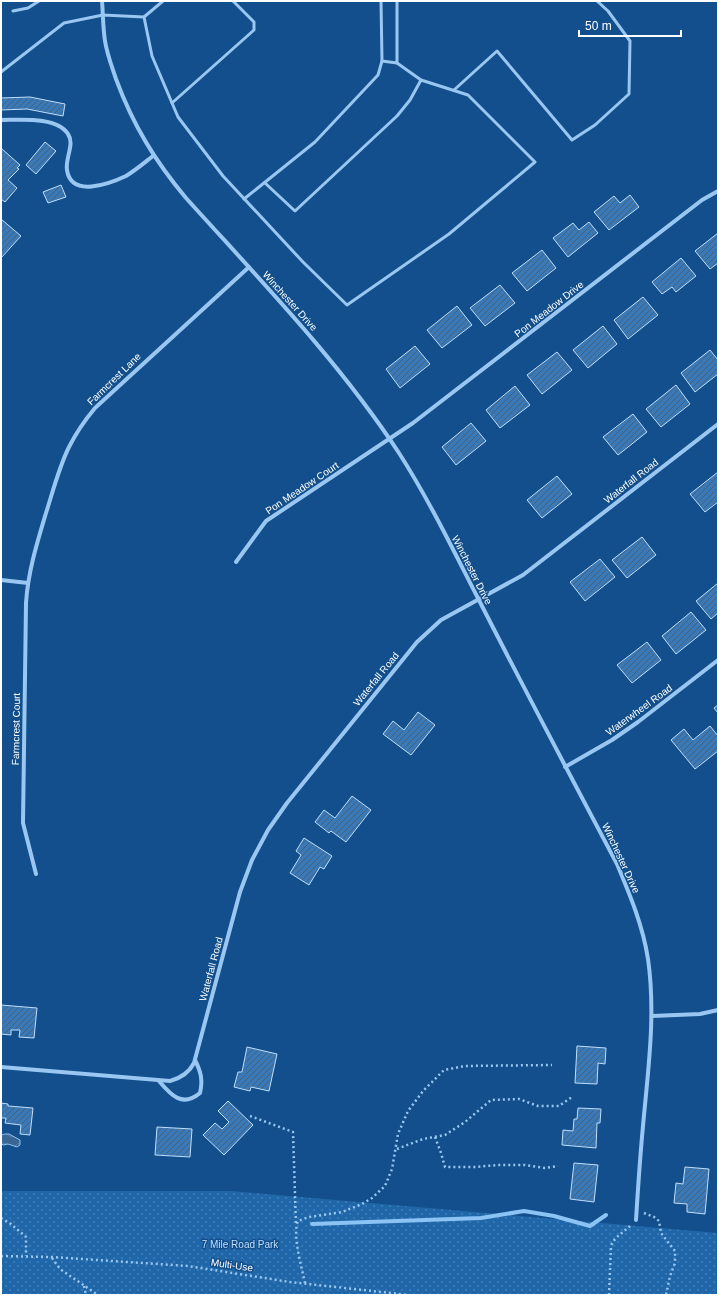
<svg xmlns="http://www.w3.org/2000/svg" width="719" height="1296" viewBox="0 0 719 1296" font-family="Helvetica,sans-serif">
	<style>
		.park { fill: url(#park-dots) }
		.water { fill: url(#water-waves); stroke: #8bc3f5 }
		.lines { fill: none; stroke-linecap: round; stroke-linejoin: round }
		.stream { stroke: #8bc3f5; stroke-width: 4 }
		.building { fill: url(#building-hatch); stroke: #c0dffc }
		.path { stroke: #99c7f1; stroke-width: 2.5; stroke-dasharray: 2 3; stroke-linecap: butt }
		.service { stroke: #99c7f1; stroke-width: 3 }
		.minor { stroke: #99c7f1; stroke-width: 4 }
		.labels { text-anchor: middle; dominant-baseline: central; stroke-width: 3; stroke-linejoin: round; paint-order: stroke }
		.street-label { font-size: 10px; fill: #fff; stroke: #124f8c }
		.park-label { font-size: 10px; fill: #c0dffc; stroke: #124f8c }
	</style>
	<defs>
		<pattern id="park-dots" width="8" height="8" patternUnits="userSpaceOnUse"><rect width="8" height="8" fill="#2067a9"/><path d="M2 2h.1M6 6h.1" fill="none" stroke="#417eb6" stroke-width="1.8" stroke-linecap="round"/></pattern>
		<pattern id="water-waves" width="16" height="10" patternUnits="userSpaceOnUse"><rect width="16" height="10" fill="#396694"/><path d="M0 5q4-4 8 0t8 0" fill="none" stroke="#577da4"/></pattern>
		<pattern id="building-hatch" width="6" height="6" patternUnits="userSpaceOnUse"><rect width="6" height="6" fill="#3a78b6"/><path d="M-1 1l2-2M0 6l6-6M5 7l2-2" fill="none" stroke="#436281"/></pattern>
	</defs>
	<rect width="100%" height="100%" fill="#124f8c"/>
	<!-- park -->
	<polygon class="park" points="1,1191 231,1191 718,1233 718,1295 1,1295"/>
	<!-- water -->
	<polygon class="water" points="5,1134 9,1134 20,1140 20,1145 17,1147 8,1144 3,1145 1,1143 1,1135"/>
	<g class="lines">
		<!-- stream -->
		<polyline class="stream" points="312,1224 481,1218 524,1211 554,1216 590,1226 606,1215"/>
	</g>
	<!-- building -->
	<g class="building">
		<polygon points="30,97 65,104 63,116 27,109 1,110 1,98"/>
		<polygon points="45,142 56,151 36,174 26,165"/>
		<polygon points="1,148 20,165 17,168 19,169 8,180 17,188 5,202 1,199"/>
		<polygon points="61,185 66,197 48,203 43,192"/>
		<polygon points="630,195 639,207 609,230 594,212 614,196 620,203"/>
		<polygon points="1,219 21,236 1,258"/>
		<polygon points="589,222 598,233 568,257 553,238 573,223 579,230"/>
		<polygon points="718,233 718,263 710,269 695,251"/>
		<polygon points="542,250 556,268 527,291 512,273"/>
		<polygon points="681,258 696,276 676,292 672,287 662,294 652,282"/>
		<polygon points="500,285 515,303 485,326 470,308"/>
		<polygon points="643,297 658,315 628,339 614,320"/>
		<polygon points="457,306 472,325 442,348 427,330"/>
		<polygon points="603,326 617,344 588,368 573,350"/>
		<polygon points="415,346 430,364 400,388 386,369"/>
		<polygon points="710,350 718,360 718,374 695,392 681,373"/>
		<polygon points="557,352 572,370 542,394 527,375"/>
		<polygon points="676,385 690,404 661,427 646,409"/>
		<polygon points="515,386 530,405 500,428 486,410"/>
		<polygon points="633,414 647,432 618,455 603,437"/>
		<polygon points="471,423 486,441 456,465 442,447"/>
		<polygon points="718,472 718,502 705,512 690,494"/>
		<polygon points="557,476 572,494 542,518 527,500"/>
		<polygon points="642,537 656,555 627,578 612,560"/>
		<polygon points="600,559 615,577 585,601 570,582"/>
		<polygon points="718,583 718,613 711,619 696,601"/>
		<polygon points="691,612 706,630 676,654 662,636"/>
		<polygon points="647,642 661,660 632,683 617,665"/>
		<polygon points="718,705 718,713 714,708"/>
		<polygon points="418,712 435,725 411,755 383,734 393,721 404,730"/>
		<polygon points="710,726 718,736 718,751 695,769 671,740 684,729 693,740"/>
		<polygon points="352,796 371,810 346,842 331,831 329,833 315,822 324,810 335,818"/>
		<polygon points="304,838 332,856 324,869 320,867 309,885 290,873 301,855 296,851"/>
		<polygon points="1,1005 37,1008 34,1038 19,1037 20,1030 11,1030 11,1035 1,1034"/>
		<polygon points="577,1046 606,1048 605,1064 598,1063 597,1084 575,1083"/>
		<polygon points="247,1047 277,1054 269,1091 251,1087 250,1091 234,1087 238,1072 242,1072"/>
		<polygon points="228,1101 253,1125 224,1155 203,1135 215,1123 222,1129 229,1122 218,1111"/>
		<polygon points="1,1103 8,1104 8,1106 33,1108 30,1135 20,1134 21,1125 5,1123 6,1118 1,1118"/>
		<polygon points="578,1108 601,1109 600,1123 597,1123 596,1148 562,1145 563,1130 573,1131 574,1119 577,1119"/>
		<polygon points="157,1127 192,1129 190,1157 155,1155"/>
		<polygon points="574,1163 598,1165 594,1202 570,1199"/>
		<polygon points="685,1167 709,1169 705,1214 687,1212 687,1204 674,1203 676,1183 683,1184"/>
	</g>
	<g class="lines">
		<!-- path -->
		<g class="path">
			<polyline points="250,1116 293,1132 296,1226"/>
			<polyline points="435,1137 441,1153 445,1167 475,1167 498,1165 525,1165 545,1168 558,1166"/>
			<polyline points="397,1149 423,1139 445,1135 465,1122 491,1100 519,1099 538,1106 559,1106 572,1097"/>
			<polyline points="644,1213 654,1217 659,1221 661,1233 675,1251 675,1263 670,1276 666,1295"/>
			<polyline points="1,1218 11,1224 26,1237 26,1256"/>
			<polyline points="1,1256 52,1257 188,1266 290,1282 409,1295"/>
			<polyline points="52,1258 60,1269 98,1295"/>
			<path d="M305,1283C302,1268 292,1235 298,1221L309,1217L342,1212L362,1204L372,1198L385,1186L392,1169L398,1134L408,1111L423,1091L444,1070L465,1066L552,1065"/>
			<polyline points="84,1286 86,1295"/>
			<path d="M609,1295L611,1246C615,1236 623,1233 630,1226"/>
		</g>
		<!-- service -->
		<g class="service">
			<polyline points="163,1 144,17 152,56 178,117 223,176 303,262 347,305 449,234 535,162 468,95 421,80 397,63"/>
			<polyline points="381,1 382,61 397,63 397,1"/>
			<polyline points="13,11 28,8 39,1"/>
			<polyline points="1,72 64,23 103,15 144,17"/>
			<polyline points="454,90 497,51 572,140 595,125 629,94 630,41 608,11 597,1"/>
			<polyline points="172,103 254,30 254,22 233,1"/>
			<polyline points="265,183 295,211 397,116 410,100 421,80"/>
			<polyline points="244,199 315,142 378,75 382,61"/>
		</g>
		<!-- minor -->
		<g class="minor">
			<path d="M102,1C103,14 103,28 105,41C107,54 112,67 116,79C133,125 155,161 186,198C260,280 338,360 399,453C431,503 456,556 483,608C527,694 572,779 617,864C630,895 643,926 648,959C656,1015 648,1070 643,1126C640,1157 638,1188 636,1220"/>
			<path d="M1,120C19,120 57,116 68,134C75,144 65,158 67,170C71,198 109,184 126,176C136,170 144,163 153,156"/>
			<polyline points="236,562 266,521 413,423 702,200 718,191"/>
			<polyline points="1,580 28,583"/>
			<polyline points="565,767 612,740 638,722 718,660"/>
			<path d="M36,874L23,823L26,603C28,572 37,543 46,513C53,491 59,467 69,447C76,433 85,420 95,408L249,267"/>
			<polyline points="652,1016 700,1014 718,1010"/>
			<path d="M1,1067L170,1081C181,1078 189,1073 194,1063L240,892L252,860L268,830L287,803L417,642L441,620L523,575L718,424"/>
			<path d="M159,1081C171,1095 182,1108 200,1093C203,1080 201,1072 195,1060"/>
		</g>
	</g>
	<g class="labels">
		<!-- street labels -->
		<g class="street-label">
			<text transform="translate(290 301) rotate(48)">Winchester Drive</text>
			<text transform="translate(549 309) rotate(-38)">Pon Meadow Drive</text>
			<text transform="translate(114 379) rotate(-44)">Farmcrest Lane</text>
			<text transform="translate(631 481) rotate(-38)">Waterfall Road</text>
			<text transform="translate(302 488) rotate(-34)">Pon Meadow Court</text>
			<text transform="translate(472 570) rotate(63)">Winchester Drive</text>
			<text transform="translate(376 679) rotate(-51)">Waterfall Road</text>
			<text transform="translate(639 710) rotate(-36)">Waterwheel Road</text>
			<text transform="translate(16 729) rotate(-89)">Farmcrest Court</text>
			<text transform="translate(621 858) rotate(65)">Winchester Drive</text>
			<text transform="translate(211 969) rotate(-75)">Waterfall Road</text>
			<text transform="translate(232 1265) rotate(8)">Multi-Use</text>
		</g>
		<!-- park labels -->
		<g class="park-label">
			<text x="240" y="1244">7 Mile Road Park</text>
		</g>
	</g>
	<!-- border -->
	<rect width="719" height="1296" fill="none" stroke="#ffffff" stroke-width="4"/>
	<!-- scale -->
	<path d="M579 30v6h102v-6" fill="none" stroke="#ffffff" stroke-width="2"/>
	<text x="585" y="30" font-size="12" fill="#ffffff" stroke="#124f8c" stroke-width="3" paint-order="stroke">50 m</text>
</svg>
